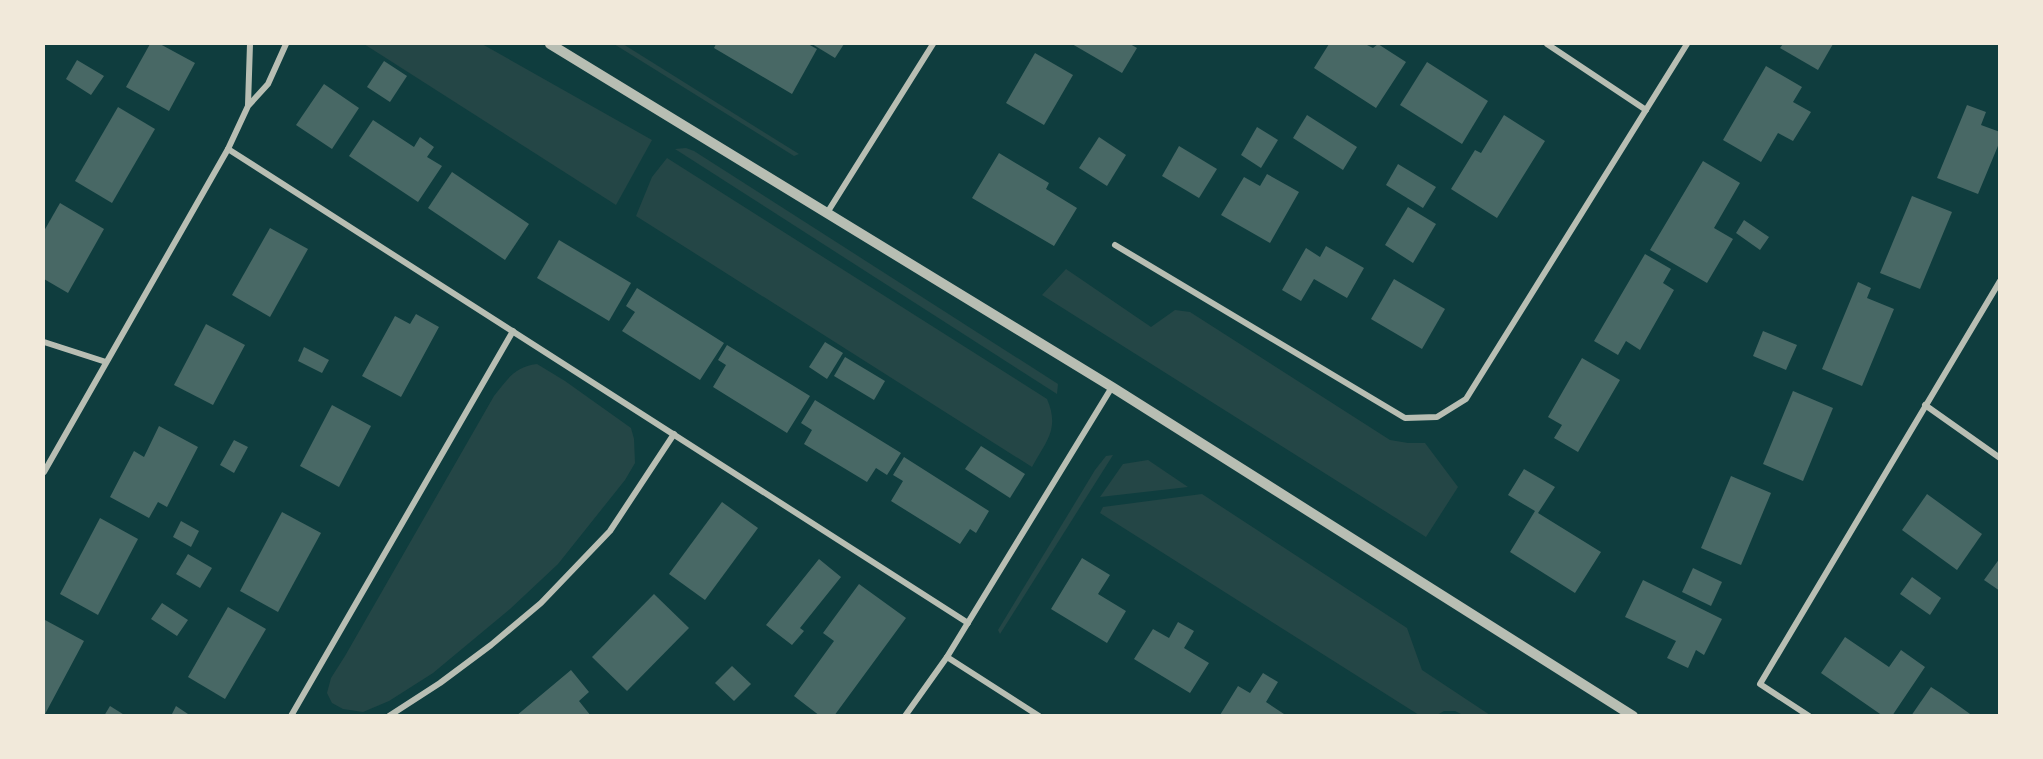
<svg xmlns="http://www.w3.org/2000/svg" width="2043" height="759" viewBox="0 0 2043 759" font-family="Helvetica,sans-serif">
	<style>
		.green { fill: #244646 }
		.building { fill: #486865 }
		.lines { fill: none; stroke-linecap: round; stroke-linejoin: round }
		.minor { stroke: #b8beb3; stroke-width: 6 }
		.tertiary { stroke: #b8beb3; stroke-width: 10 }
	</style>
	<rect width="100%" height="100%" fill="#0f3d3e"/>
	<!-- green -->
	<g class="green">
		<polygon points="364,44 482,44 652,140 616,205"/>
		<polygon points="614,44 623,44 799,154 794,156"/>
		<polygon points="686,148 694,151 1058,384 1057,394 675,149"/>
		<path d="M667,158L1047,399C1060,429 1046,441 1032,467L636,216L652,177Z"/>
		<polygon points="1066,269 1151,327 1175,310 1190,312 1390,440 1408,443 1425,443 1458,487 1426,537 1042,295"/>
		<path d="M537,364L565,381L631,428L634,439L635,463L625,480L558,564L510,609L433,673L389,701L363,712L343,709L332,703L327,693L331,678L345,656L494,396C508,379 514,367 537,364Z"/>
		<polygon points="1113,455 1000,634 998,630 1095,470 1106,456"/>
		<polygon points="1148,460 1188,487 1100,497 1123,464"/>
		<polygon points="1202,494 1407,628 1422,670 1490,715 1463,715 1455,711 1444,711 1437,715 1419,715 1100,513 1103,507"/>
	</g>
	<!-- building -->
	<g class="building">
		<polygon points="150,44 160,44 195,63 169,111 126,87"/>
		<polygon points="716,44 808,44 817,49 792,94 714,48"/>
		<polygon points="812,44 844,44 835,58"/>
		<polygon points="1072,44 1130,44 1137,48 1122,73"/>
		<polygon points="1329,44 1365,44 1373,48 1378,44 1406,62 1376,108 1314,68"/>
		<polygon points="1783,44 1833,44 1818,70 1780,48"/>
		<polygon points="1035,53 1073,75 1044,125 1006,103"/>
		<polygon points="77,60 104,76 91,95 66,79"/>
		<polygon points="384,61 407,76 390,102 367,87"/>
		<polygon points="1427,62 1488,101 1462,144 1400,105"/>
		<polygon points="1766,66 1802,87 1793,102 1811,112 1793,141 1778,133 1761,162 1723,140"/>
		<polygon points="324,84 359,108 332,149 296,125"/>
		<polygon points="1967,105 1986,112 1981,125 2000,132 2000,141 1978,194 1937,178"/>
		<polygon points="118,107 155,129 112,203 75,181"/>
		<polygon points="1307,115 1357,147 1343,170 1293,138"/>
		<polygon points="1504,115 1545,141 1497,218 1451,189 1475,150 1481,153"/>
		<polygon points="373,120 414,147 420,137 434,147 427,157 442,166 418,202 349,156"/>
		<polygon points="1257,127 1278,140 1261,168 1241,155"/>
		<polygon points="1099,137 1126,155 1107,186 1079,168"/>
		<polygon points="1179,146 1217,169 1199,198 1162,176"/>
		<polygon points="999,153 1049,183 1046,189 1077,208 1054,246 972,198"/>
		<polygon points="1703,161 1740,183 1714,228 1733,239 1707,283 1650,250"/>
		<polygon points="1398,164 1436,187 1423,208 1386,185"/>
		<polygon points="452,172 529,224 505,260 428,208"/>
		<polygon points="1267,174 1299,192 1270,243 1221,215 1244,177 1260,186"/>
		<polygon points="1912,196 1952,212 1920,289 1880,273"/>
		<polygon points="60,203 104,229 68,293 44,279 44,231"/>
		<polygon points="1408,207 1436,224 1413,263 1385,245"/>
		<polygon points="1744,220 1769,237 1760,250 1736,233"/>
		<polygon points="270,228 308,249 270,317 232,295"/>
		<polygon points="559,240 631,283 609,321 537,278"/>
		<polygon points="1326,246 1364,268 1347,298 1314,279 1301,301 1282,290 1306,248 1320,257"/>
		<polygon points="1645,254 1671,269 1663,283 1674,290 1640,350 1626,341 1618,355 1594,341"/>
		<polygon points="1394,279 1445,309 1422,349 1371,319"/>
		<polygon points="1858,282 1871,288 1867,298 1894,309 1862,386 1822,369"/>
		<polygon points="637,288 724,343 700,380 622,331 635,312 626,306"/>
		<polygon points="416,314 439,327 401,397 362,376 395,316 410,324"/>
		<polygon points="206,324 245,345 213,405 174,385"/>
		<polygon points="1763,331 1797,345 1786,370 1753,356"/>
		<polygon points="825,342 843,353 827,379 809,367"/>
		<polygon points="727,345 810,396 787,433 713,387 726,365 718,360"/>
		<polygon points="304,347 329,360 322,373 298,361"/>
		<polygon points="845,357 885,381 874,400 834,376"/>
		<polygon points="1582,358 1620,380 1578,452 1554,438 1562,425 1548,417"/>
		<polygon points="1793,391 1833,408 1803,481 1763,464"/>
		<polygon points="815,400 901,453 887,475 876,468 867,482 804,444 812,430 801,423"/>
		<polygon points="332,405 371,426 339,487 300,466"/>
		<polygon points="159,426 198,447 167,507 158,502 149,518 110,497 134,451 144,457"/>
		<polygon points="234,440 248,447 234,473 220,465"/>
		<polygon points="981,446 1025,474 1010,498 965,469"/>
		<polygon points="904,457 989,511 976,533 970,529 960,544 891,501 903,481 893,475"/>
		<polygon points="1524,469 1555,487 1538,513 1601,552 1575,593 1510,552 1535,511 1508,495"/>
		<polygon points="1731,476 1771,493 1741,565 1701,548"/>
		<polygon points="1927,494 1982,534 1957,570 1902,530"/>
		<polygon points="722,502 758,528 705,600 669,574"/>
		<polygon points="282,512 321,533 278,612 240,591"/>
		<polygon points="100,518 138,539 98,615 60,594"/>
		<polygon points="181,521 199,531 191,547 173,537"/>
		<polygon points="188,554 212,568 200,588 176,574"/>
		<polygon points="1082,558 1110,575 1098,594 1126,611 1107,643 1051,609"/>
		<polygon points="2000,558 2000,591 1984,580"/>
		<polygon points="819,559 841,577 800,628 804,631 792,645 766,625"/>
		<polygon points="1693,568 1722,582 1711,606 1682,592"/>
		<polygon points="1912,577 1941,598 1930,615 1900,594"/>
		<polygon points="1643,580 1722,619 1704,655 1696,650 1688,668 1667,658 1676,641 1625,617"/>
		<polygon points="859,584 906,618 834,716 820,716 794,696 834,641 823,633"/>
		<polygon points="654,594 689,628 627,691 592,657"/>
		<polygon points="162,603 188,620 177,636 151,619"/>
		<polygon points="228,607 266,629 225,699 188,677"/>
		<polygon points="45,620 84,641 44,716 44,623"/>
		<polygon points="1178,622 1194,631 1184,648 1209,663 1190,693 1134,659 1153,629 1169,638"/>
		<polygon points="1845,637 1889,667 1901,650 1925,667 1892,716 1883,716 1821,673"/>
		<polygon points="732,666 751,684 734,701 715,683"/>
		<polygon points="571,670 589,692 579,701 591,716 516,716"/>
		<polygon points="1263,673 1278,682 1266,702 1287,716 1220,715 1238,686 1250,693"/>
		<polygon points="1931,687 1942,694 1973,716 1911,716"/>
		<polygon points="110,706 126,716 104,716"/>
		<polygon points="176,706 191,716 171,716"/>
	</g>
	<g class="lines">
		<!-- minor -->
		<g class="minor">
			<polyline points="1547,44 1646,110"/>
			<polyline points="248,105 250,44"/>
			<polyline points="228,149 968,623"/>
			<polyline points="827,213 933,44"/>
			<polyline points="1115,245 1405,418 1437,417 1466,399 1687,44"/>
			<polyline points="44,342 106,362"/>
			<polyline points="1925,405 2000,458"/>
			<polyline points="44,472 228,149 248,106 268,84 286,44"/>
			<polyline points="947,657 1039,716"/>
			<polyline points="291,716 513,331"/>
			<polyline points="389,716 440,683 491,645 541,603 610,531 674,434"/>
			<polyline points="905,716 947,657 1112,387"/>
			<polyline points="1809,716 1760,684 2000,281"/>
		</g>
		<!-- tertiary -->
		<polyline class="tertiary" points="550,44 1112,387 1633,716"/>
	</g>
	<!-- border -->
	<rect width="2043" height="759" fill="none" stroke="#f1e9da" stroke-width="90"/>
</svg>
